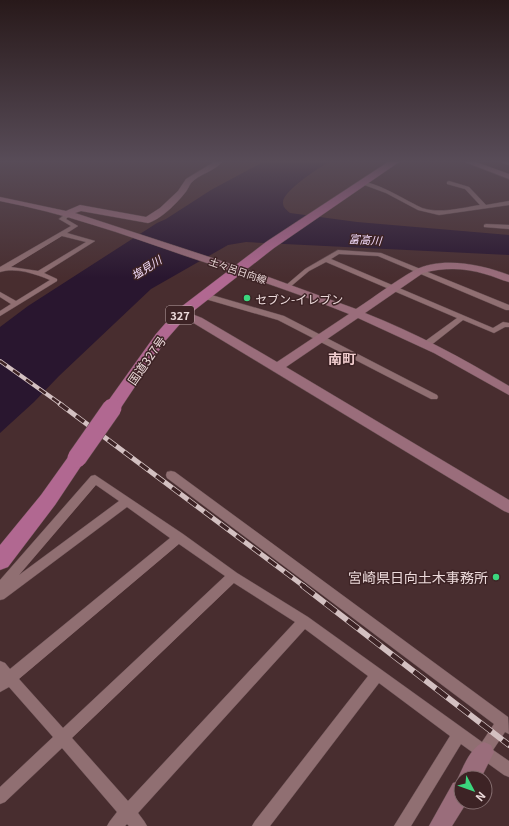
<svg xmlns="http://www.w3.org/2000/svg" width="509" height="826" viewBox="0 0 509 826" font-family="Georgia,'Noto Sans JP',serif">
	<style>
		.water { fill: #29162f }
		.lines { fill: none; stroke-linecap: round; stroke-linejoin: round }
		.street-casing { stroke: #634b4e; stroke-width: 1 }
		.secondary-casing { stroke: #634b4e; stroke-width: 1 }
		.highway-casing { stroke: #634b4e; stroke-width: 1 }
		.street { fill: #906f72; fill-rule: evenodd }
		.secondary { fill: #9a6d7b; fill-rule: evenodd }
		.highway { fill: #b16891; fill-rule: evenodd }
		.rail-far2-casing { stroke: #d3c0c1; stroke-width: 4 }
		.rail-far1-casing { stroke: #d3c0c1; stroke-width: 5 }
		.rail-casing { stroke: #d3c0c1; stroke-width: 6 }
		.rail-far2 { stroke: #3d2325; stroke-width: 2.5; stroke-dasharray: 8; stroke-linecap: butt }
		.rail-far1 { stroke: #3d2325; stroke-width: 3.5; stroke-dasharray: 10; stroke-linecap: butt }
		.rail { stroke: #3d2325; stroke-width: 4.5; stroke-dasharray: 14; stroke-linecap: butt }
		.highway-bridge-casing { stroke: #634b4e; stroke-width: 20; stroke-linecap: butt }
		.highway-bridge { stroke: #b16891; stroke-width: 19 }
		.poi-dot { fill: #3bd77e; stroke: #3d2325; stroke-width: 1.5 }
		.labels { text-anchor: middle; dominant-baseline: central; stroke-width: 3; stroke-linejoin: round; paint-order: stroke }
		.far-street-label { font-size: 10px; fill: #ecdadb; stroke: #3d2325 }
		.far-water-label { font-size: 11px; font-style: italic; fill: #f2dafa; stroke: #3d2325 }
		.shield { fill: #3d2325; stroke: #b8a3a4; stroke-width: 1 }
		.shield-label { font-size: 11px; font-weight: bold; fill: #ecdadb }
		.poi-label { font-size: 12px; fill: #ecdadb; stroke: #3d2325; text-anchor: start }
		.street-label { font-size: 12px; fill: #ecdadb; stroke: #3d2325 }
		.quarter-label { font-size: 14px; font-weight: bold; fill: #efcbcd; stroke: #3d2325 }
		.near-poi-label { font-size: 14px; fill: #ecdadb; stroke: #3d2325; text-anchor: end }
	</style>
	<rect width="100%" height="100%" fill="#482d2f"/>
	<!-- water -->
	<path class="water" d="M263,162H329C319,168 282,191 283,203C283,208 287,210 290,213L357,222L509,235V255L246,242L228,245L151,289L59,376L34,402L0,433V327L28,306L157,223L166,219L211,190Z"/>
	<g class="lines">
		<defs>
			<g id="street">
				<polygon points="501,162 509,162 509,165 502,163"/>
				<path d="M449,181L469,187L486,205L509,201V205L439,215L418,210L386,193L359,183C369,177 410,203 422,208C440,214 461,208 480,205L465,189L447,184V182Z"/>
				<path d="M69,211L72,213L66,219L78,226L67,233L95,241L44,273L57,279V281L0,316V311L11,304L0,297V292L16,301L50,280C36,274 15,267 0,272V267L71,226L59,219ZM62,236L86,242L38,271L11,267Z"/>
				<polygon points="486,224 509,225 509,229 484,227 484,225"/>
				<polygon points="338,250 381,253 509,305 509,310 506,310 378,256 339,254 331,259 493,328 503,322 509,323 509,327 505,327 494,333 463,320 430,346 424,346 423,344 424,342 457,318 326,262 309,271 289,288 285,288 285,286 305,269"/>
				<polygon points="202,294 208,294 284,316 437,395 438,397 437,399 431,399 278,320 202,298"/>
				<path d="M171,471L175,472L508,717L509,734L505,732L493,750L509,761V777L504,775L461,744L411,826H394L450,736L379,683L270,826H252L255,821L368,676L305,629L138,813L144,821L147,826H129L127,824L125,826H107L110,821L117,812L62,748L5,802L0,804V787L53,737L9,687L0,692V661L5,663L10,669L170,538L127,507L4,599L0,600V580L91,476L95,475L183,534L237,573L308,617L482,742L494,724L167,478L166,475L167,472ZM96,485L119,501L19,575ZM179,544L225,576L63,728L19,679ZM234,583L295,622L128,801L72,738Z"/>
			</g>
			<g id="secondary">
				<path d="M214,162H222C213,172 199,174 191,183C189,186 187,191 184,194C176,204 161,219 148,223L81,211L75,213L252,271L356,309C376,296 395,281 415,270C442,256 483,265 509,275V282C501,280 493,276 485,274C465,268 444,267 423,273L365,313C416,333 462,358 509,386V395L434,353L358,318L286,367L509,500V513L504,511L177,313L182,310L202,318L277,362L349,314C295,292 239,274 183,255C123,234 63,213 0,201V197L66,211L80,205L146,217L160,208L178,191L186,179Z"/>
				<polygon points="465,162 476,162 509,174 509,179"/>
				<path d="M484,742L491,745L494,752L481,778H461V802H467L452,826H429L453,783L460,781L458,778C464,765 471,747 484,742Z"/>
			</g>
			<g id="highway">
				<polygon points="388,162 399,162 274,248 187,316 166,340 118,412 112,414 106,412 104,408 106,404 156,334 177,310 266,242"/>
				<polygon points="77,451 83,453 86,458 83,463 55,505 8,567 0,570 0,545 41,495 71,453"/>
			</g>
		</defs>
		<!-- street casing -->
		<use href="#street" class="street-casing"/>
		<!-- secondary casing -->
		<use href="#secondary" class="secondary-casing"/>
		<!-- highway casing -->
		<use href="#highway" class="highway-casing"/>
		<!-- street -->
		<use href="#street" class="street"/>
		<!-- secondary -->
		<use href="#secondary" class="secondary"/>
		<!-- highway -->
		<use href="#highway" class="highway"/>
		<defs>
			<polyline id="rail-far2" points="0,361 62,405"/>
			<polyline id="rail-far1" points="60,404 305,587"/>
			<polyline id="rail" points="303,586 509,745"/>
		</defs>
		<!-- rail-far2 casing -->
		<use href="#rail-far2" class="rail-far2-casing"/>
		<!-- rail-far1 casing -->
		<use href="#rail-far1" class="rail-far1-casing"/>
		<!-- rail casing -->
		<use href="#rail" class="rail-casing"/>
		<!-- rail-far2 -->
		<use href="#rail-far2" class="rail-far2"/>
		<!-- rail-far1 -->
		<use href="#rail-far1" class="rail-far1"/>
		<!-- rail -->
		<use href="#rail" class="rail"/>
		<defs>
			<polyline id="highway-bridge" points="77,458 112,408"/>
		</defs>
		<!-- highway-bridge casing -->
		<use href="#highway-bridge" class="highway-bridge-casing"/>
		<!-- highway-bridge -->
		<use href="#highway-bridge" class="highway-bridge"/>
	</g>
	<!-- sky -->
	<linearGradient id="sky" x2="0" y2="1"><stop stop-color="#28191a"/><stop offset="0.58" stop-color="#584c58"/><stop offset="1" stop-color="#584c58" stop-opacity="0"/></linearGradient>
	<rect width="509" height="278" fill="url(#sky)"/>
	<!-- markers -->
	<g class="poi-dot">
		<circle cx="247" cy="298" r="4"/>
		<circle cx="496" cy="577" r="4"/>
	</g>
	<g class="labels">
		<!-- far-street labels -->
		<g class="far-street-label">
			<text transform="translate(238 270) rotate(19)">土々呂日向線</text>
		</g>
		<!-- far-water labels -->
		<g class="far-water-label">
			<text transform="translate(365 239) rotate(4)">富高川</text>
			<text transform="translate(146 267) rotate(-32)">塩見川</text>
		</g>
		<!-- shield labels -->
		<rect class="shield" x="166" y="306" width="28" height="18" rx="3"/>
		<g class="shield-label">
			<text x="180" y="315">327</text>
		</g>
		<!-- poi labels -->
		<g class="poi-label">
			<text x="255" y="298">セブン-イレブン</text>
		</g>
		<!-- street labels -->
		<g class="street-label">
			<text transform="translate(146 360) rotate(-55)">国道327号</text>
		</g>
		<!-- quarter labels -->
		<g class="quarter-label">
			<text x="342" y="358">南町</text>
		</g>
		<!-- near-poi labels -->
		<g class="near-poi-label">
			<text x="488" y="577">宮崎県日向土木事務所</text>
		</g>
	</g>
	<!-- north arrow -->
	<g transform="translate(473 790) rotate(131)"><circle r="19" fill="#3d2325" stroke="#836c6e"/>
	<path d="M0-3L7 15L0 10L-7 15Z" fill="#3bd77e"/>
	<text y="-6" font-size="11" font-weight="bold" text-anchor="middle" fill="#ecdadb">N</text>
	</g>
</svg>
